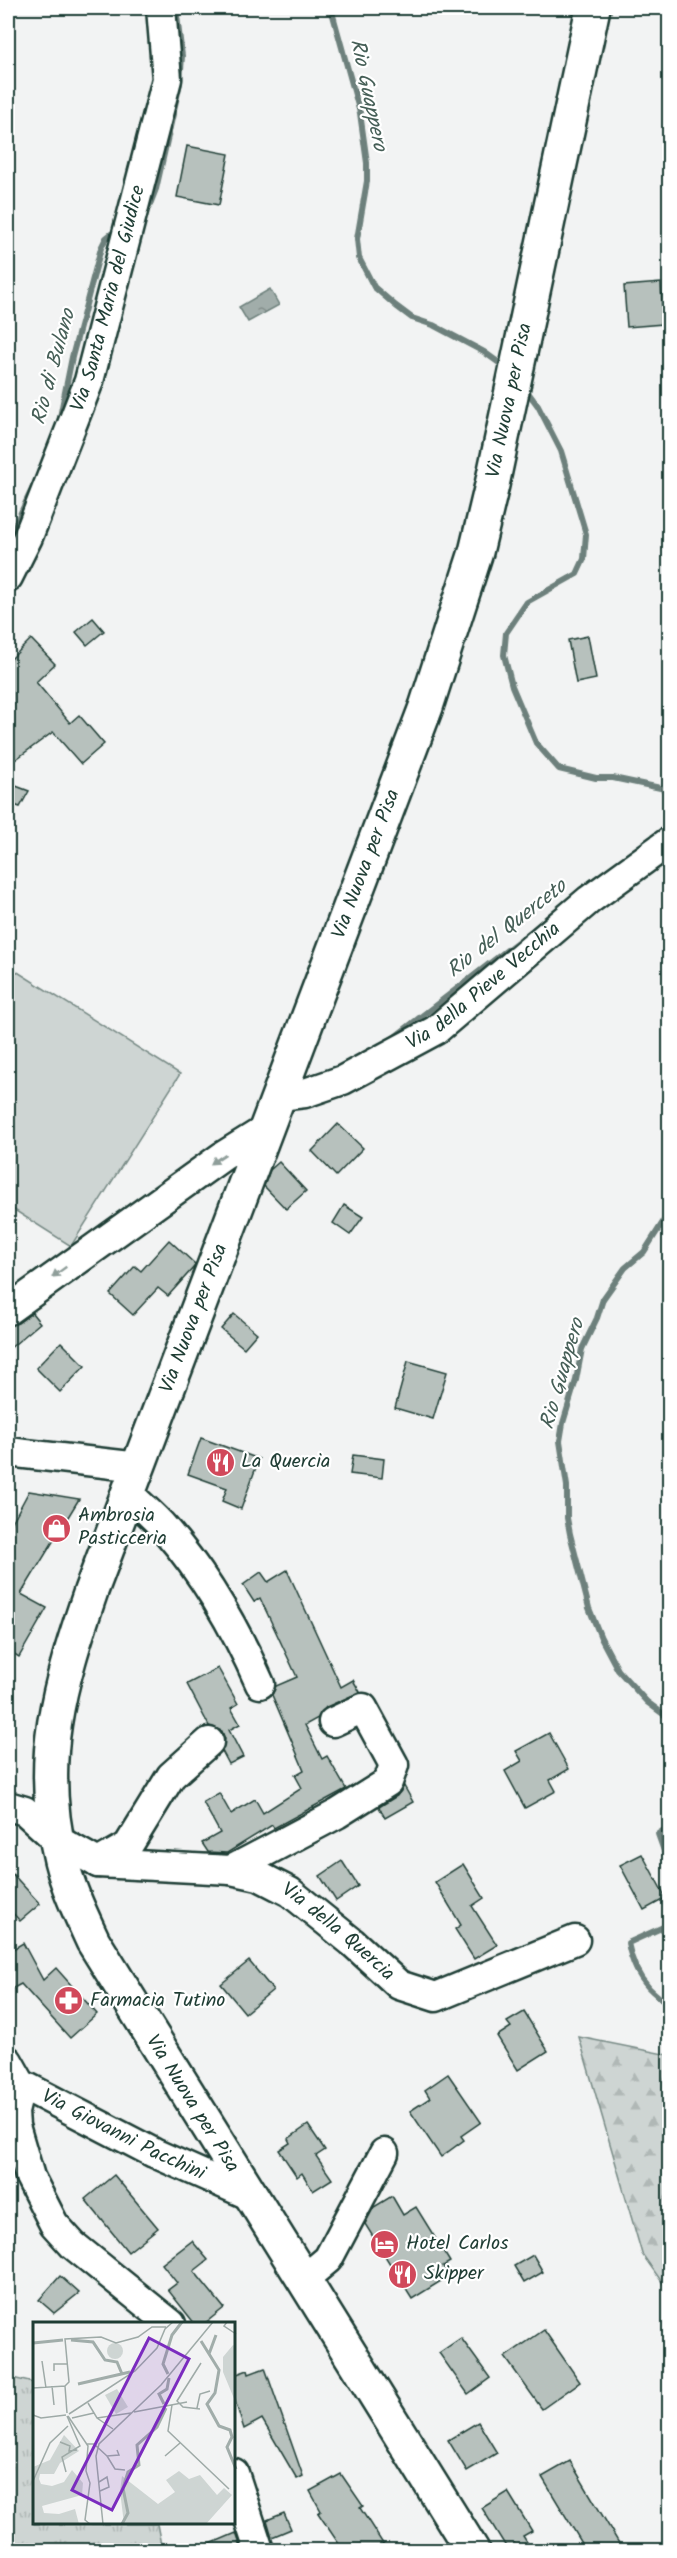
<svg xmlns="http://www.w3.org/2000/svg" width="677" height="2558" viewBox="0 0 677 2558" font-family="Kalam,sans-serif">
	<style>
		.grass { fill: url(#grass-tufts); stroke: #768984; stroke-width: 1.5 }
		.forest { fill: url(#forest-firs); stroke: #768984; stroke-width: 1.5 }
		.pitch { fill: #ced5d3; stroke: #768984; stroke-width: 1.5 }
		.water { fill: url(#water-ripples); stroke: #6d807b; stroke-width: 1.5 }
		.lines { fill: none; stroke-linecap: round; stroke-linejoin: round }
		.stream { stroke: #6d807b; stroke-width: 6 }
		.building { fill: #b7c1bd; stroke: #1f3d34; stroke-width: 1.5 }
		.minor-casing { stroke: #1f3d34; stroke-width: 33 }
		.major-casing { stroke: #1f3d34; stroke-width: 38 }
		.minor { stroke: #fff; stroke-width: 28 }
		.major { stroke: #fff; stroke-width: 33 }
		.oneway { fill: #8f9e9a }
		.labels { text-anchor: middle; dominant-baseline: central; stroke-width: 4.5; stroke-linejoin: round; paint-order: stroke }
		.street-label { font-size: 20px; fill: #1f3d34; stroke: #fff }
		.poi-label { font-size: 20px; fill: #1f3d34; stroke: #fff; text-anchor: start }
		.water-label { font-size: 21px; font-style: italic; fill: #465f57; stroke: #fff }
		.inset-river { fill: none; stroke: #a1adaa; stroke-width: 3 }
		.inset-road { fill: none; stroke: #9eaaa7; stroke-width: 1.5 }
		.view { fill: #7b2cbf; fill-opacity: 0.15; stroke: #7b2cbf; stroke-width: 3 }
		.inset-edge { fill: none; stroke: #1f3d34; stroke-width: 3 }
	</style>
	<defs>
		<pattern id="grass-tufts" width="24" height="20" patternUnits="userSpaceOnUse" patternTransform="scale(1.5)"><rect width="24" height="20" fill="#ced5d3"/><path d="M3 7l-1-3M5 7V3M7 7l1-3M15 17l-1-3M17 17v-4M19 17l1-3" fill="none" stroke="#b0b8b6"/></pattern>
		<pattern id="forest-firs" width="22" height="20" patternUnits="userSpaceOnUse" patternTransform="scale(1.5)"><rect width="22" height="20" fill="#ced5d3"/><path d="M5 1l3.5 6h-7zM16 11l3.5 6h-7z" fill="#b0b8b6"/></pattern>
		<pattern id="water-ripples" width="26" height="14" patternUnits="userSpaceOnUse" patternTransform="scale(1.5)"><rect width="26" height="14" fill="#a1adaa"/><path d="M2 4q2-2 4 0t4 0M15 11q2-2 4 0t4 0" fill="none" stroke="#838e8b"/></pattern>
	</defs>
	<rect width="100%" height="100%" fill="#f2f3f3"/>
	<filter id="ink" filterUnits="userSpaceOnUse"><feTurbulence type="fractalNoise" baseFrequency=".0167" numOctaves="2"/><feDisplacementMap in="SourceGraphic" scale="12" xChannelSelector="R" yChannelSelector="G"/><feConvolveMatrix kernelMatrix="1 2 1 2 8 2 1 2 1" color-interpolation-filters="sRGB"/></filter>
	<g filter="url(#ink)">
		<!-- grass -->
		<polygon class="grass" points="8,2377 34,2383 34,2524 157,2524 162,2550 8,2550"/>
		<!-- forest -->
		<polygon class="forest" points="579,2037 669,2055 669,2292 642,2254"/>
		<!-- pitch -->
		<polygon class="pitch" points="8,966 180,1074 71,1246 8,1206"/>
		<!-- water -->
		<polygon class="water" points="270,289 279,305 248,322 239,307"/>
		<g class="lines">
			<!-- stream -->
			<g class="stream">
				<polyline points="331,8 360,113 367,163 367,181 357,239 359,258 374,287 396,306 412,318 433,325 484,352 502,365"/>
				<polyline points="149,207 156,189 180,83 182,56 176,8"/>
				<polyline points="524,387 538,406 561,451 586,534 584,559 577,574 527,602 506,633 504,655 512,686 536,743 559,769 596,778 613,778 670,790"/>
				<polyline points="59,422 72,357 101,248 106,238 111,234"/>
				<polyline points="8,540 33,487"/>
				<polyline points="658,834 670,822"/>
				<polyline points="392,1039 529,933"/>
				<polyline points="670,1211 644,1252 625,1268 603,1299 597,1318 582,1349 576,1380 563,1423 560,1441 567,1486 567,1518 570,1534 589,1608 601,1638 618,1670 647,1702 670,1719"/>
				<polyline points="670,1826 658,1834 670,1868"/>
				<path d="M670,1924L628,1943C631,1959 637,1975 649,1988C656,1995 663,2000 670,2008"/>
				<polyline points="670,2136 666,2161 670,2172"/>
			</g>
		</g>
		<!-- building -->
		<g class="building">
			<polygon points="187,146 229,154 219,205 177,197"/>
			<polygon points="661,283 663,324 627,327 624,286"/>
			<polygon points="93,618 104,631 87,645 76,632"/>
			<polygon points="588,636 596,679 576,683 568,640"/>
			<polygon points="31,639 55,664 36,682 70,723 79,715 104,744 81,764 53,732 8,765 8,662"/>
			<polygon points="8,783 29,791 20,807 8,803"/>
			<polygon points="338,1124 363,1148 336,1176 312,1151"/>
			<polygon points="279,1162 306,1191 286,1209 264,1186 270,1170"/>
			<polygon points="344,1205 363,1217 350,1235 333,1223"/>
			<polygon points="169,1240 195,1264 194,1267 168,1296 158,1288 133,1315 110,1294 135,1266 141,1271"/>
			<polygon points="32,1313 40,1323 8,1350 8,1326 18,1323"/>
			<polygon points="234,1314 257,1333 244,1348 221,1329"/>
			<polygon points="61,1342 85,1366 60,1392 36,1368"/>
			<polygon points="408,1361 447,1372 433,1419 395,1408"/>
			<polygon points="201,1438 259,1459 241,1509 222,1501 227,1488 188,1474"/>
			<polygon points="353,1455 384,1459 382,1478 350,1474"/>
			<polygon points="29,1491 79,1499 21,1594 47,1608 19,1657 8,1650 8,1530"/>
			<polygon points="287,1570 341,1687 353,1680 360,1692 326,1707 318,1718 305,1725 322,1759 327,1756 346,1789 274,1828 272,1825 227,1853 208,1852 202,1843 220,1833 203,1802 219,1793 231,1814 255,1799 263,1813 302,1788 295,1775 304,1770 272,1695 276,1686 297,1677 260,1598 254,1602 243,1585 261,1572 268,1582"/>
			<polygon points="218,1668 238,1704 231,1708 240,1724 229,1730 243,1757 229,1764 222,1751 225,1739 222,1731 209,1726 187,1684"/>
			<polygon points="549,1733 569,1769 550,1780 556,1791 525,1808 505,1771 522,1761 516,1751"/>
			<polygon points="404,1786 413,1802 385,1818 379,1807 397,1796"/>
			<polygon points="642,1854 666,1898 644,1910 620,1865"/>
			<polygon points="342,1861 358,1886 336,1901 320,1876"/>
			<polygon points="463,1864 484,1898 472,1906 497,1945 474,1959 455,1929 461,1925 435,1882"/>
			<polygon points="8,1869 40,1904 20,1921 8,1908"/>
			<polygon points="23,1943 43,1980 56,1968 97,2014 70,2038 21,1984 8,1991 8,1952"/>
			<polygon points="249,1961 273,1990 245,2013 221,1984"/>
			<polygon points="524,2012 548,2051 518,2070 497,2036 511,2027 507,2022"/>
			<polygon points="448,2074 481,2122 461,2136 464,2140 441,2157 410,2111 430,2098 425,2090"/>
			<polygon points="308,2125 325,2150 316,2156 332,2179 313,2191 302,2173 297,2177 279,2150 290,2143 288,2139"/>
			<polygon points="114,2175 158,2228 128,2252 85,2199"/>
			<polygon points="392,2196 403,2215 416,2207 450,2262 443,2266 449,2276 412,2299 365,2224 374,2207"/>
			<polygon points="192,2241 208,2260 194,2271 224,2308 204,2324 195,2324 168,2290 177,2283 162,2264"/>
			<polygon points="533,2255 543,2272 524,2283 514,2266"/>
			<polygon points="60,2276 79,2293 54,2313 39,2300"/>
			<polygon points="544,2330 580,2382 542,2409 505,2357"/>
			<polygon points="461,2338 490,2378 468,2394 439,2353"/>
			<polygon points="265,2368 303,2476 297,2479 262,2419 244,2429 234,2398 234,2375 248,2370 249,2374"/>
			<polygon points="478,2422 497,2453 467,2471 448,2440"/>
			<polygon points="570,2461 623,2550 586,2550 542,2477"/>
			<polygon points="341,2474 363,2506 360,2508 387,2550 343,2550 318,2513 321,2511 310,2491"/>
			<polygon points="508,2492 532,2531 523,2536 532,2550 508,2550 482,2508"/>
			<polygon points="284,2513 291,2529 272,2537 267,2520"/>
			<polygon points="236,2533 242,2550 196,2550"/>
		</g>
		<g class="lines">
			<defs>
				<g id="minor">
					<path id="s1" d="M8,577L28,537L89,381L167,79L161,8"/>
					<path id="s2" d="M279,1096L305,1093L343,1080L436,1030L589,900L670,841"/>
					<polyline points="8,1310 223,1156 268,1128"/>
					<polyline points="8,1452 139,1467"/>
					<path d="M128,1493C140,1505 154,1516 165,1529C204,1574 236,1629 260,1684"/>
					<polyline points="8,1806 25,1811 57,1840 98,1863 231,1870 337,1814 388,1782 394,1765 363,1708 333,1722"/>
					<polyline points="98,1863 128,1846 171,1776 209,1742"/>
					<path id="s3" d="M231,1870L259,1876L290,1892L352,1942L399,1985L436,1997L575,1940"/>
					<path id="s4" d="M8,2061L21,2084L154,2153L251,2196"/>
					<polyline points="21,2084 14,2112 15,2126 30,2177 54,2224 73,2245 171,2324"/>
					<polyline points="303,2280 328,2259 384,2153"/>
					<polyline points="234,2473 259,2550"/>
				</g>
				<g id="major">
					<path id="s5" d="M472,2550L93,1941C81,1915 68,1888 61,1860C36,1760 59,1685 91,1591L426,707L476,552L492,485L593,8"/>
				</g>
			</defs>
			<!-- minor casing -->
			<use href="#minor" class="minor-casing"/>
			<!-- major casing -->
			<use href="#major" class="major-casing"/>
			<!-- minor -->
			<use href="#minor" class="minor"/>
			<!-- major -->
			<use href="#major" class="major"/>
		</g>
		<!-- one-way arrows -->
		<defs><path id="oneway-solid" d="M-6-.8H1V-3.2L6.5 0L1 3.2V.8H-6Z" transform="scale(1.5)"/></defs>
		<g class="oneway">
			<use href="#oneway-solid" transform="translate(218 1159) rotate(146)"/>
			<use href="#oneway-solid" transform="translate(59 1272) rotate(144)"/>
		</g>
	</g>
	<!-- icons -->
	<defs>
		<symbol id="restaurant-disc" viewBox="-11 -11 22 22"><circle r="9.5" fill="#d1495b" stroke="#fff"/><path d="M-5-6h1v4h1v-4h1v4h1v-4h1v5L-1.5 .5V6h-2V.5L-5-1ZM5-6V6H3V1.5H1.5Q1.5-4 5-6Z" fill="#fff"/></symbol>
		<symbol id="shop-disc" viewBox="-11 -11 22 22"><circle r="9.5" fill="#d1495b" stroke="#fff"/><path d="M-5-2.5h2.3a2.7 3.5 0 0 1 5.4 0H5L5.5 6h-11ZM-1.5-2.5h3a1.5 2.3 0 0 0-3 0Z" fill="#fff"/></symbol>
		<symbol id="pharmacy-disc" viewBox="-11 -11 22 22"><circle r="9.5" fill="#d1495b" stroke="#fff"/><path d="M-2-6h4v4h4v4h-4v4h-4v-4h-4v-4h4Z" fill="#fff"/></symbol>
		<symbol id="hotel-disc" viewBox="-11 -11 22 22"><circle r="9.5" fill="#d1495b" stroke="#fff"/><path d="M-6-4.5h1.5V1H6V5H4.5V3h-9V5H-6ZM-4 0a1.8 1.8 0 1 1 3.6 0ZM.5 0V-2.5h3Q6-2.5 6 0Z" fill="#fff"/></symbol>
	</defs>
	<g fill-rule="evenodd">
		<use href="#restaurant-disc" x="204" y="1446" width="33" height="33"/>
		<use href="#shop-disc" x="40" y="1512" width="33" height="33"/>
		<use href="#pharmacy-disc" x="52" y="1984" width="33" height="33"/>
		<use href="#hotel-disc" x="368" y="2228" width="33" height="33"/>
		<use href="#restaurant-disc" x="386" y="2258" width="33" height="33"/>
	</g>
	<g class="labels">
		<!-- street labels -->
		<g class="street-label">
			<text stroke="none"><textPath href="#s1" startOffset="297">Via Santa Maria del Giudice</textPath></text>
			<text stroke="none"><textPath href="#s5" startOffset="2343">Via Nuova per Pisa</textPath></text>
			<text stroke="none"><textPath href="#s5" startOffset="1857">Via Nuova per Pisa</textPath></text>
			<text stroke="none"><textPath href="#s2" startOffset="236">Via della Pieve Vecchia</textPath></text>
			<text stroke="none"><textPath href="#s5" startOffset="1371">Via Nuova per Pisa</textPath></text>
			<text stroke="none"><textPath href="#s3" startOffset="126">Via della Quercia</textPath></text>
			<text transform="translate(192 2104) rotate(58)">Via Nuova per Pisa</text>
			<text stroke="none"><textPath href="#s4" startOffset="141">Via Giovanni Pacchini</textPath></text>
		</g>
		<!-- poi labels -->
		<g class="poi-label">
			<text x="241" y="1462">La Quercia</text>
			<text x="78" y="1516">Ambrosia<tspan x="78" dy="23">Pasticceria</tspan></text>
			<text x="90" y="2001">Farmacia Tutino</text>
			<text x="406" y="2244">Hotel Carlos</text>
			<text x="424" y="2274">Skipper</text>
		</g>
		<!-- water labels -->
		<g class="water-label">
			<text transform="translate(368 95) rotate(78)">Rio Guappero</text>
			<text transform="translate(54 367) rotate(-75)">Rio di Bulano</text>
			<text transform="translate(507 929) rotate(-38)">Rio del Querceto</text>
			<text transform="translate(563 1374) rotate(-74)">Rio Guappero</text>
		</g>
	</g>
	<!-- overview -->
	<g transform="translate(33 2322)">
		<rect width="202" height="202" fill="#f2f3f3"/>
		<path d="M31,113L46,129L27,141L21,152H7L6,157L8,162L19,164L31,160L39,148L50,161L49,173L9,184L11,191L26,192L42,187L46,202H0V145L17,138Z" fill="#ced5d3"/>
		<path d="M200,23L203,25L202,79L190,50V35ZM146,149L156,157L167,153L184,173L191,166L199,173L173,202H91L87,169L89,154L125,182L142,170L133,158Z" fill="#ced5d3"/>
		<path d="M74 29a8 8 0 1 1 16 0a8 8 0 1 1-16 0Z" fill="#ced5d3"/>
		<path d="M84,67L95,85L83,92L72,73Z" fill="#ced5d3"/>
		<path class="inset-river" d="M38,18L60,20L72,38L84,40L89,52M168,19L186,48L182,71L174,82L186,104L197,108L199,115L194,125L203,147M0,21L30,18M176,32L183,13M135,52L130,42L139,13L149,0M45,62L97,50M131,82L126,72L134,67L136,56M89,202L95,191L90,166L95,150L106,143L104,123L124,105L133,86"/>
		<path class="inset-road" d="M194,0L191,4L203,12M9,39L13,66M21,49V42H34M19,64L21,83M32,64L36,60L32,17L68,15L83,21L105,15L119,5H133M0,66L32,64L34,91M55,81L64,96L80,107M139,83L135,109L196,167M164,86L167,72L177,69M167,87L150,85L144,79L168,41M101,90L154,80M36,92L102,49L124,26L132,7L140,0M0,93L8,96L33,93M35,94L55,124L53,149L57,161L52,198L57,202M39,96L61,91M64,96L98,91M27,120L37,124L36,129L44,128M54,122H61L74,134L86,133L84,128M74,134L82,147L92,148M132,134L147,121M33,150L29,135L47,124L34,94M0,159L17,121L35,104M66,160L74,155L76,165L67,169M70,202L63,134L66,122L128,63L180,0"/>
		<path class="view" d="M116,16L156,37L79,188L39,168Z"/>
		<rect width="202" height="202" class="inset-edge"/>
	</g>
	<!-- margin -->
	<rect width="677" height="2558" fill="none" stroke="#fff" stroke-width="30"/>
	<rect x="15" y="15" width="647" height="2528" fill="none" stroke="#1f3d34" stroke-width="2" filter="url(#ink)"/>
</svg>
